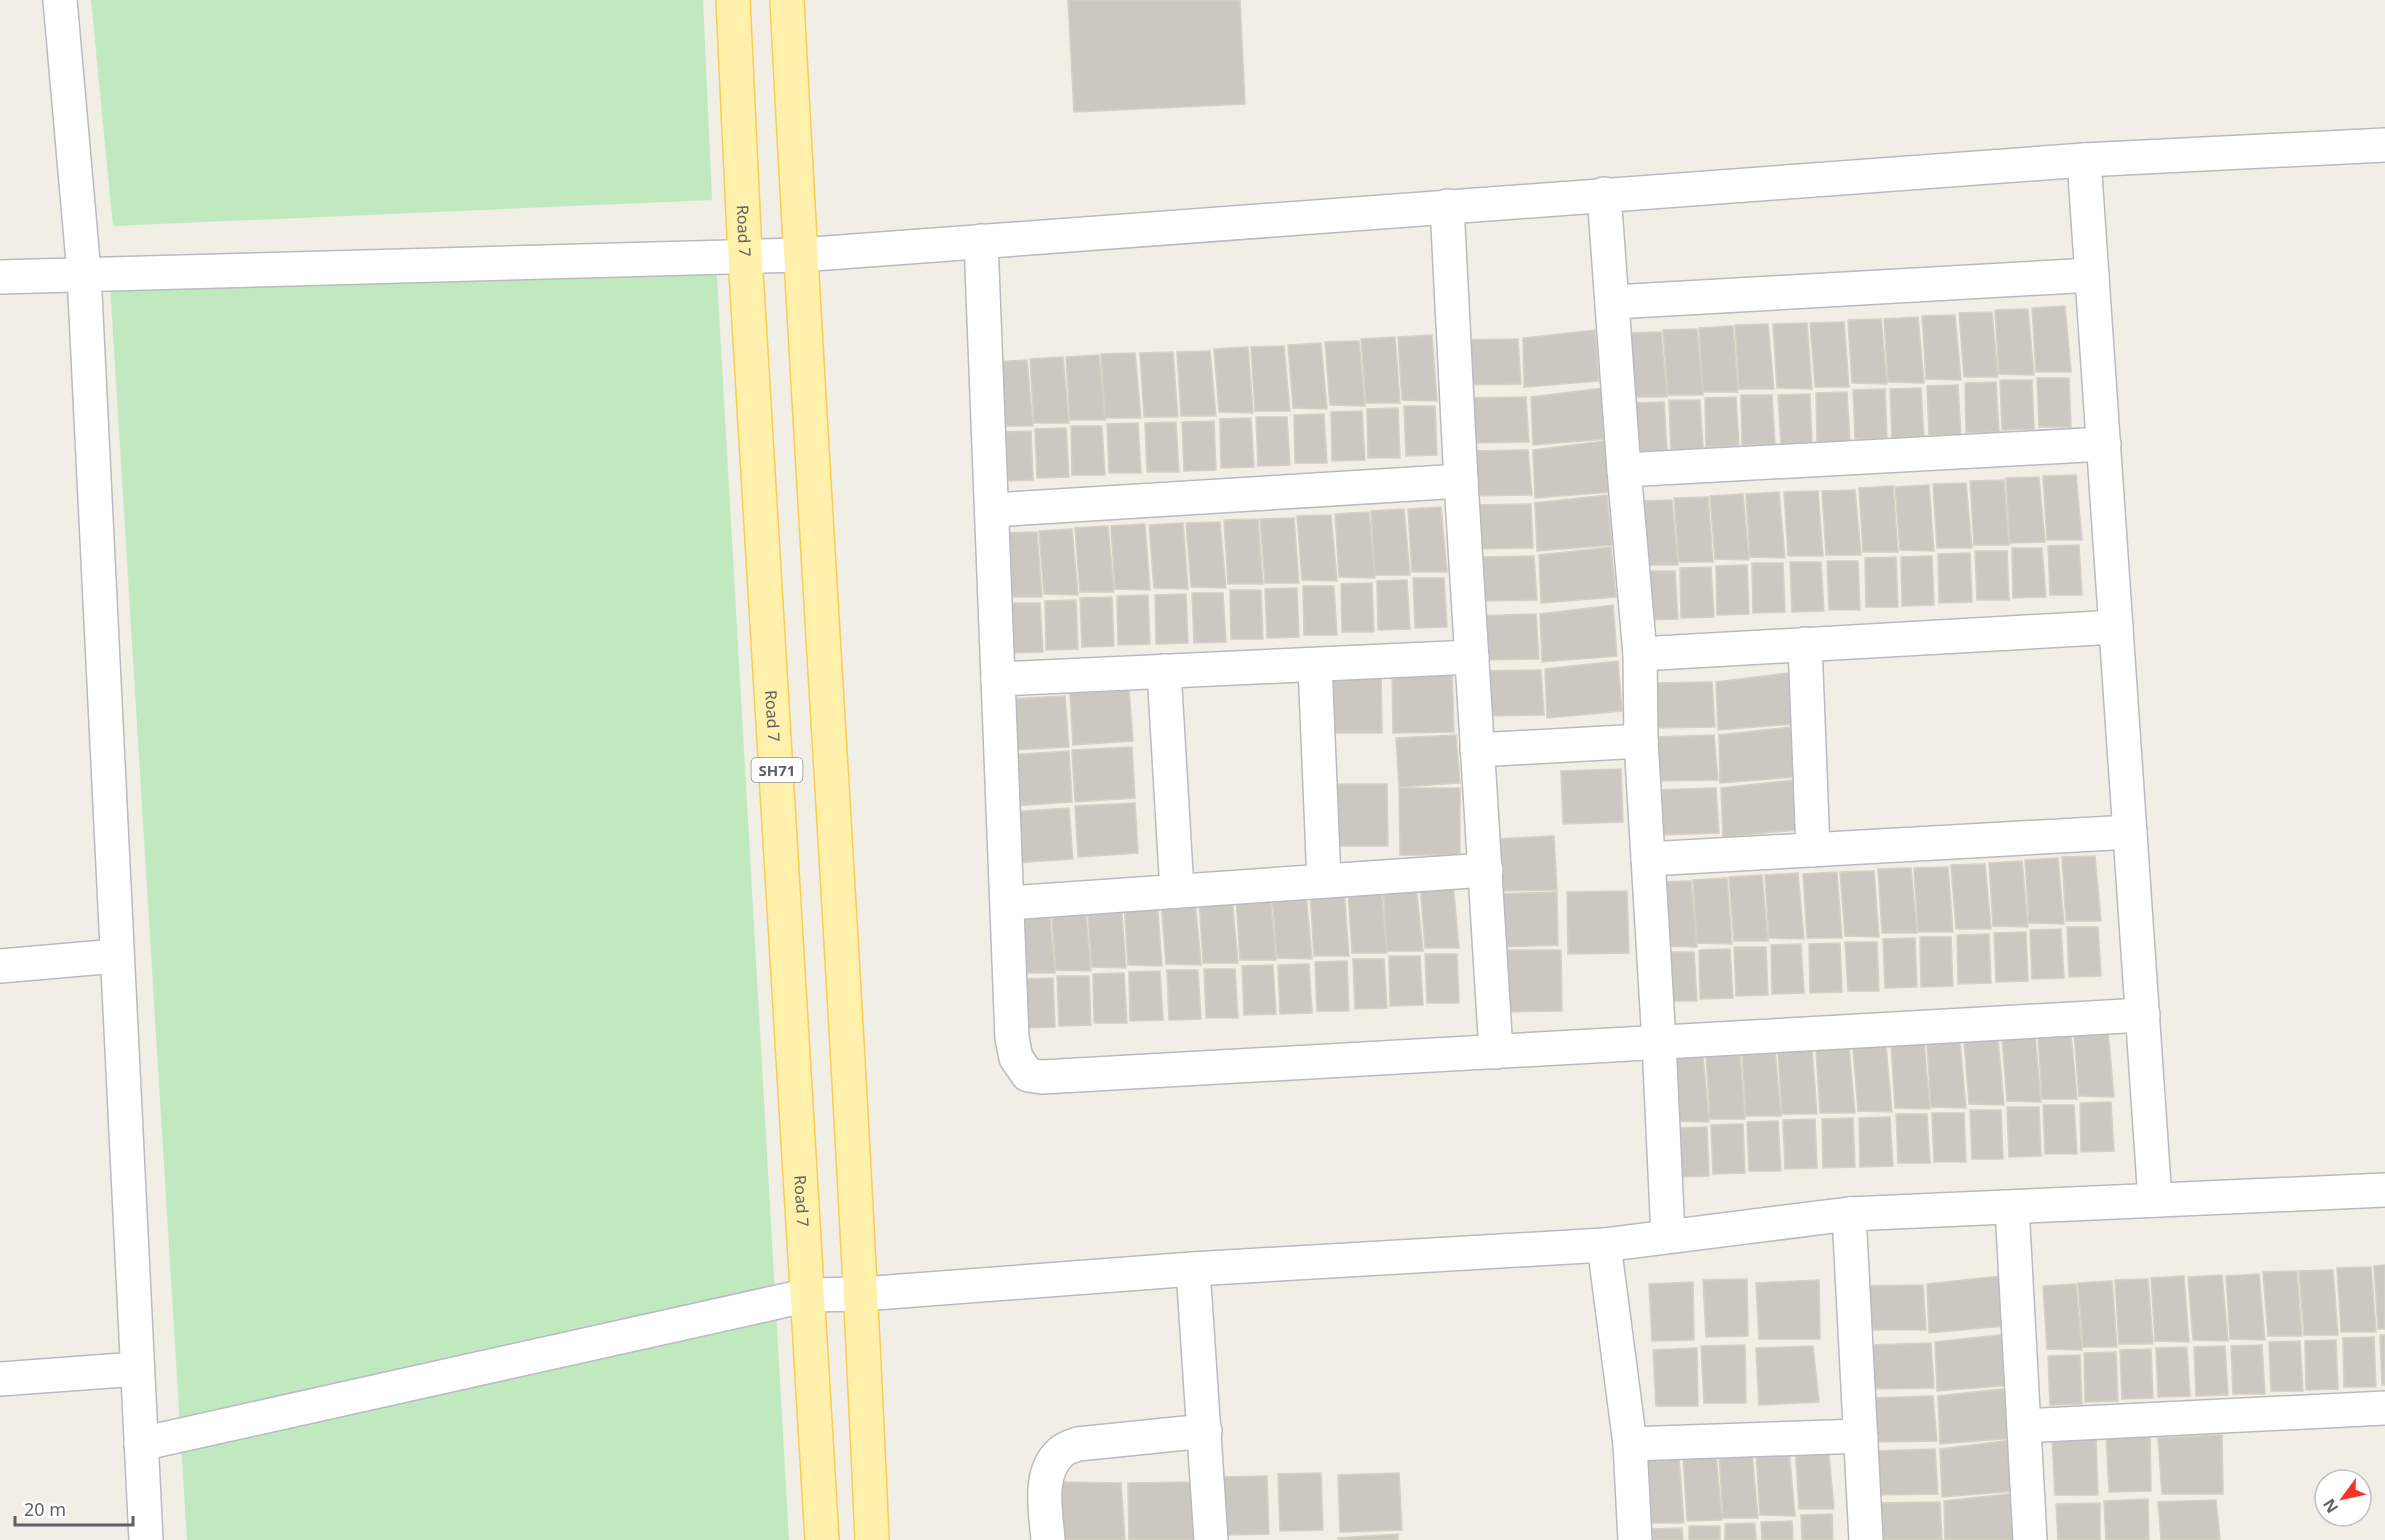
<svg xmlns="http://www.w3.org/2000/svg" width="2385" height="1540" viewBox="0 0 2385 1540" font-family="'Noto Sans',sans-serif">
	<style>
		.green { fill: #c0e9c0 }
		.building { fill: #cbc8c2; stroke: #d6d0c3; stroke-width: 1.5 }
		.lines { fill: none; stroke-linecap: round; stroke-linejoin: round }
		.minor-casing { stroke: #b8bbc0; stroke-width: 36 }
		.major-casing { stroke: #fbcb53; stroke-width: 36 }
		.minor { stroke: #fff; stroke-width: 33 }
		.major { stroke: #fff1ab; stroke-width: 33 }
		.labels { text-anchor: middle; dominant-baseline: central; stroke-width: 5; stroke-linejoin: round; paint-order: stroke }
		.shield { fill: #fff; stroke: #8e9095; stroke-width: 1.5 }
		.shield-label { font-size: 15px; font-weight: bold; fill: #5d6167 }
		.street-label { font-size: 16px; fill: #5d6167; stroke: #fff }
	</style>
	<rect width="100%" height="100%" fill="#f0eee5"/>
	<!-- green -->
	<g class="green">
		<polygon points="91,0 703,0 712,200 113,226"/>
		<polygon points="716,260 789,1540 187,1540 110,284"/>
	</g>
	<!-- building -->
	<g class="building">
		<polygon points="1068,0 1240,0 1245,104 1074,112"/>
		<polygon points="2065,306 2071,372 2036,372 2032,308"/>
		<polygon points="2028,309 2034,375 1999,374 1995,310"/>
		<polygon points="1992,312 1998,377 1964,377 1959,313"/>
		<polygon points="1955,315 1961,380 1926,379 1922,316"/>
		<polygon points="1918,317 1924,383 1888,382 1884,319"/>
		<polygon points="1881,319 1887,384 1852,383 1848,320"/>
		<polygon points="1844,322 1849,387 1815,387 1810,323"/>
		<polygon points="1807,323 1812,389 1777,388 1773,324"/>
		<polygon points="1768,324 1774,389 1739,389 1735,325"/>
		<polygon points="1733,326 1738,392 1703,392 1699,328"/>
		<polygon points="1697,329 1703,395 1668,395 1663,330"/>
		<polygon points="1595,330 1599,381 1524,387 1523,338"/>
		<polygon points="1661,332 1667,397 1632,397 1628,333"/>
		<polygon points="1432,335 1437,401 1402,400 1398,337"/>
		<polygon points="1395,337 1400,403 1366,403 1361,339"/>
		<polygon points="1518,339 1521,384 1458,385 1456,340"/>
		<polygon points="1359,341 1365,406 1330,405 1325,342"/>
		<polygon points="1321,343 1327,409 1293,408 1288,345"/>
		<polygon points="1284,346 1290,411 1255,411 1251,347"/>
		<polygon points="1248,347 1253,413 1219,412 1214,349"/>
		<polygon points="1210,351 1216,416 1181,416 1177,352"/>
		<polygon points="1173,352 1178,417 1144,417 1140,353"/>
		<polygon points="1135,353 1141,418 1105,418 1101,354"/>
		<polygon points="1099,355 1105,420 1070,420 1066,357"/>
		<polygon points="1063,357 1069,423 1034,423 1030,359"/>
		<polygon points="1027,360 1033,426 998,426 994,362"/>
		<polygon points="2037,378 2069,378 2071,427 2039,427"/>
		<polygon points="2000,380 2032,380 2034,429 2002,430"/>
		<polygon points="1996,382 1999,432 1966,433 1965,383"/>
		<polygon points="1958,385 1961,435 1929,435 1927,386"/>
		<polygon points="1603,388 1607,439 1533,445 1531,397"/>
		<polygon points="1921,388 1924,437 1892,438 1890,389"/>
		<polygon points="1885,389 1887,439 1855,439 1853,390"/>
		<polygon points="1847,392 1850,442 1817,442 1816,393"/>
		<polygon points="1810,394 1812,443 1781,444 1778,395"/>
		<polygon points="1741,395 1772,395 1775,444 1742,445"/>
		<polygon points="1526,397 1529,442 1466,443 1464,398"/>
		<polygon points="1736,397 1739,446 1706,447 1705,398"/>
		<polygon points="1669,400 1700,400 1703,449 1671,450"/>
		<polygon points="1664,402 1667,451 1635,452 1633,403"/>
		<polygon points="1404,406 1435,406 1437,455 1406,456"/>
		<polygon points="1398,408 1400,458 1368,458 1367,409"/>
		<polygon points="1362,411 1365,460 1332,461 1331,412"/>
		<polygon points="1324,414 1327,463 1295,463 1294,415"/>
		<polygon points="1256,417 1287,417 1290,465 1258,466"/>
		<polygon points="1251,418 1254,467 1221,468 1220,419"/>
		<polygon points="1214,421 1216,470 1184,471 1182,422"/>
		<polygon points="1176,422 1179,472 1147,472 1145,423"/>
		<polygon points="1138,423 1141,473 1109,473 1107,424"/>
		<polygon points="1071,426 1102,426 1105,475 1072,475"/>
		<polygon points="1066,428 1069,477 1037,478 1035,429"/>
		<polygon points="1031,431 1033,480 1001,481 1000,432"/>
		<polygon points="1605,441 1610,492 1535,498 1533,450"/>
		<polygon points="1528,450 1532,495 1468,496 1467,451"/>
		<polygon points="2076,475 2082,540 2047,540 2043,476"/>
		<polygon points="2039,477 2045,542 2010,543 2006,478"/>
		<polygon points="2004,480 2009,545 1974,545 1970,481"/>
		<polygon points="1966,483 1972,548 1937,548 1933,484"/>
		<polygon points="1929,485 1934,551 1900,550 1895,487"/>
		<polygon points="1893,486 1898,552 1863,552 1859,488"/>
		<polygon points="1855,490 1861,555 1826,555 1822,491"/>
		<polygon points="1818,491 1823,556 1788,556 1784,492"/>
		<polygon points="1779,492 1785,558 1750,557 1746,494"/>
		<polygon points="1743,494 1749,560 1715,559 1710,496"/>
		<polygon points="1607,495 1612,545 1537,551 1535,503"/>
		<polygon points="1708,497 1713,562 1679,562 1674,498"/>
		<polygon points="1672,500 1678,565 1643,565 1639,501"/>
		<polygon points="1531,504 1533,548 1470,549 1469,505"/>
		<polygon points="1441,507 1447,572 1412,572 1408,509"/>
		<polygon points="1404,509 1410,575 1375,575 1371,511"/>
		<polygon points="1369,512 1375,578 1339,577 1335,514"/>
		<polygon points="1331,515 1337,581 1302,580 1297,516"/>
		<polygon points="1294,518 1299,583 1265,583 1260,519"/>
		<polygon points="1258,519 1263,584 1228,584 1224,520"/>
		<polygon points="1220,522 1226,588 1191,587 1186,523"/>
		<polygon points="1183,523 1188,589 1154,588 1149,525"/>
		<polygon points="1145,524 1150,590 1115,589 1111,526"/>
		<polygon points="1108,526 1114,592 1080,592 1075,528"/>
		<polygon points="1072,529 1078,595 1044,594 1039,531"/>
		<polygon points="1037,532 1042,597 1008,597 1003,533"/>
		<polygon points="2079,545 2082,595 2050,595 2048,546"/>
		<polygon points="1611,547 1616,597 1541,603 1539,555"/>
		<polygon points="2012,548 2042,548 2046,597 2013,598"/>
		<polygon points="1975,551 2007,551 2009,600 1977,600"/>
		<polygon points="1970,553 1972,602 1939,603 1938,554"/>
		<polygon points="1534,556 1537,600 1474,601 1473,557"/>
		<polygon points="1932,556 1934,605 1902,606 1901,557"/>
		<polygon points="1896,557 1898,607 1866,607 1865,558"/>
		<polygon points="1827,561 1858,561 1860,610 1829,610"/>
		<polygon points="1790,562 1821,562 1824,611 1792,612"/>
		<polygon points="1752,563 1783,563 1785,612 1753,613"/>
		<polygon points="1747,565 1749,614 1717,615 1716,566"/>
		<polygon points="1711,567 1714,617 1681,618 1680,568"/>
		<polygon points="1644,571 1675,571 1678,619 1646,620"/>
		<polygon points="1413,578 1444,578 1447,627 1415,628"/>
		<polygon points="1407,580 1410,629 1378,630 1377,581"/>
		<polygon points="1372,583 1374,632 1342,632 1341,584"/>
		<polygon points="1303,586 1334,586 1337,635 1304,635"/>
		<polygon points="1297,588 1299,637 1267,638 1265,589"/>
		<polygon points="1230,590 1261,590 1263,639 1231,639"/>
		<polygon points="1192,593 1223,593 1226,642 1194,643"/>
		<polygon points="1186,594 1188,643 1156,644 1155,595"/>
		<polygon points="1148,595 1150,644 1118,645 1117,596"/>
		<polygon points="1112,597 1114,646 1082,647 1080,598"/>
		<polygon points="1076,600 1078,649 1046,650 1045,601"/>
		<polygon points="1009,603 1040,603 1043,652 1010,653"/>
		<polygon points="1613,605 1617,656 1542,662 1540,614"/>
		<polygon points="1536,614 1539,659 1476,660 1473,616"/>
		<polygon points="1618,661 1622,711 1547,718 1545,669"/>
		<polygon points="1452,670 1454,732 1393,733 1392,671"/>
		<polygon points="1541,670 1544,715 1481,716 1479,671"/>
		<polygon points="1321,671 1381,671 1382,733 1322,733"/>
		<polygon points="1789,673 1793,724 1718,730 1716,682"/>
		<polygon points="1712,682 1715,727 1652,728 1650,683"/>
		<polygon points="1129,690 1133,741 1073,745 1070,693"/>
		<polygon points="1065,696 1069,747 1009,750 1006,699"/>
		<polygon points="1791,727 1795,777 1720,783 1719,735"/>
		<polygon points="1456,735 1460,783 1399,787 1396,738"/>
		<polygon points="1714,735 1718,780 1654,781 1652,737"/>
		<polygon points="1132,747 1135,798 1075,802 1072,750"/>
		<polygon points="1069,751 1072,802 1012,806 1009,755"/>
		<polygon points="1621,769 1623,822 1563,824 1561,771"/>
		<polygon points="1793,780 1797,830 1723,837 1721,788"/>
		<polygon points="1326,784 1387,784 1388,846 1327,846"/>
		<polygon points="1399,788 1460,788 1460,855 1400,855"/>
		<polygon points="1716,788 1719,833 1656,835 1654,790"/>
		<polygon points="1135,803 1138,853 1078,857 1075,806"/>
		<polygon points="1069,808 1073,859 1013,863 1010,812"/>
		<polygon points="1554,836 1557,890 1496,891 1494,839"/>
		<polygon points="2095,856 2101,921 2066,921 2062,857"/>
		<polygon points="2058,858 2064,924 2029,923 2025,860"/>
		<polygon points="2022,861 2028,927 1993,926 1989,863"/>
		<polygon points="1985,864 1991,929 1956,929 1951,865"/>
		<polygon points="1948,867 1953,932 1918,932 1914,868"/>
		<polygon points="1911,868 1917,933 1882,933 1878,869"/>
		<polygon points="1874,871 1879,937 1845,936 1840,872"/>
		<polygon points="1837,872 1842,938 1807,938 1803,874"/>
		<polygon points="1798,873 1804,939 1769,938 1765,875"/>
		<polygon points="1762,875 1768,941 1734,941 1729,877"/>
		<polygon points="1727,878 1732,944 1697,943 1693,880"/>
		<polygon points="1691,881 1697,947 1662,946 1657,882"/>
		<polygon points="1453,883 1459,948 1425,948 1420,884"/>
		<polygon points="1416,885 1423,951 1387,951 1383,886"/>
		<polygon points="1381,888 1387,953 1352,953 1348,889"/>
		<polygon points="1344,890 1349,956 1314,956 1310,892"/>
		<polygon points="1627,891 1629,953 1568,954 1567,892"/>
		<polygon points="1557,892 1558,945 1499,947 1496,894"/>
		<polygon points="1306,893 1312,959 1277,958 1272,895"/>
		<polygon points="1270,894 1276,960 1240,960 1236,896"/>
		<polygon points="1232,898 1238,963 1203,963 1199,899"/>
		<polygon points="1195,899 1201,965 1166,964 1161,901"/>
		<polygon points="1157,900 1162,966 1128,965 1124,901"/>
		<polygon points="1121,903 1126,968 1092,967 1087,904"/>
		<polygon points="1085,905 1091,971 1056,970 1051,906"/>
		<polygon points="1049,908 1055,973 1020,973 1016,909"/>
		<polygon points="2067,927 2098,927 2101,976 2069,977"/>
		<polygon points="2061,929 2064,978 2032,979 2030,930"/>
		<polygon points="2026,932 2028,981 1996,982 1994,933"/>
		<polygon points="1989,934 1991,983 1958,984 1957,935"/>
		<polygon points="1920,937 1951,937 1953,986 1921,987"/>
		<polygon points="1915,938 1917,987 1885,988 1883,939"/>
		<polygon points="1845,942 1877,942 1879,991 1848,991"/>
		<polygon points="1840,943 1842,992 1810,993 1809,944"/>
		<polygon points="1801,944 1804,993 1772,994 1771,945"/>
		<polygon points="1734,947 1766,947 1768,995 1736,996"/>
		<polygon points="1730,949 1733,998 1700,999 1699,950"/>
		<polygon points="1500,950 1561,950 1562,1011 1501,1012"/>
		<polygon points="1663,952 1694,952 1697,1001 1665,1001"/>
		<polygon points="1425,954 1457,954 1459,1003 1427,1003"/>
		<polygon points="1389,956 1420,956 1423,1005 1390,1006"/>
		<polygon points="1353,959 1384,959 1387,1008 1355,1009"/>
		<polygon points="1347,961 1349,1011 1317,1011 1315,962"/>
		<polygon points="1309,964 1312,1013 1280,1014 1278,965"/>
		<polygon points="1273,965 1276,1014 1244,1015 1242,966"/>
		<polygon points="1204,969 1235,969 1238,1018 1206,1018"/>
		<polygon points="1167,970 1198,970 1201,1019 1169,1020"/>
		<polygon points="1160,971 1163,1020 1130,1021 1129,972"/>
		<polygon points="1124,973 1127,1023 1094,1023 1093,974"/>
		<polygon points="1057,976 1089,976 1091,1025 1059,1026"/>
		<polygon points="1053,978 1055,1027 1023,1028 1021,979"/>
		<polygon points="2108,1031 2114,1097 2079,1096 2074,1033"/>
		<polygon points="2071,1034 2077,1099 2042,1099 2038,1035"/>
		<polygon points="2035,1036 2041,1102 2007,1101 2002,1038"/>
		<polygon points="1998,1039 2004,1105 1969,1104 1964,1040"/>
		<polygon points="1960,1042 1966,1108 1931,1107 1927,1043"/>
		<polygon points="1924,1043 1930,1109 1895,1108 1891,1044"/>
		<polygon points="1886,1046 1892,1112 1858,1111 1853,1048"/>
		<polygon points="1849,1048 1855,1113 1820,1113 1816,1049"/>
		<polygon points="1812,1049 1817,1114 1782,1114 1778,1050"/>
		<polygon points="1775,1051 1781,1116 1746,1116 1742,1052"/>
		<polygon points="1740,1053 1745,1119 1710,1119 1706,1055"/>
		<polygon points="1703,1056 1709,1122 1674,1121 1670,1058"/>
		<polygon points="2111,1102 2114,1151 2081,1152 2080,1103"/>
		<polygon points="2043,1105 2074,1105 2077,1154 2045,1154"/>
		<polygon points="2007,1107 2039,1107 2041,1156 2009,1157"/>
		<polygon points="1970,1110 2001,1110 2003,1159 1972,1159"/>
		<polygon points="1932,1113 1964,1113 1966,1162 1934,1162"/>
		<polygon points="1896,1114 1927,1114 1930,1163 1898,1163"/>
		<polygon points="1890,1117 1893,1166 1860,1167 1859,1118"/>
		<polygon points="1853,1118 1855,1167 1823,1168 1822,1119"/>
		<polygon points="1815,1119 1817,1168 1785,1169 1783,1120"/>
		<polygon points="1778,1121 1781,1171 1749,1171 1747,1122"/>
		<polygon points="1743,1124 1745,1173 1713,1174 1711,1125"/>
		<polygon points="1707,1127 1709,1176 1677,1177 1676,1128"/>
		<polygon points="2385,1265 2385,1329 2378,1329 2374,1266"/>
		<polygon points="2371,1267 2376,1332 2341,1332 2337,1268"/>
		<polygon points="2333,1270 2338,1335 2304,1335 2299,1271"/>
		<polygon points="2297,1271 2302,1336 2268,1336 2263,1272"/>
		<polygon points="2259,1274 2265,1340 2230,1339 2226,1276"/>
		<polygon points="2222,1275 2228,1341 2193,1340 2188,1277"/>
		<polygon points="2000,1276 2004,1326 1929,1333 1927,1284"/>
		<polygon points="2184,1276 2189,1342 2155,1341 2151,1278"/>
		<polygon points="1747,1279 1748,1336 1706,1337 1703,1280"/>
		<polygon points="2148,1279 2153,1344 2119,1344 2115,1280"/>
		<polygon points="1819,1280 1820,1339 1759,1339 1756,1283"/>
		<polygon points="2112,1281 2117,1347 2083,1347 2078,1283"/>
		<polygon points="1693,1282 1694,1340 1652,1341 1649,1284"/>
		<polygon points="2076,1284 2082,1350 2047,1349 2043,1286"/>
		<polygon points="1923,1285 1926,1330 1863,1330 1861,1286"/>
		<polygon points="2008,1334 2012,1385 1937,1391 1935,1342"/>
		<polygon points="2380,1335 2385,1335 2385,1385 2382,1385"/>
		<polygon points="2374,1337 2376,1387 2344,1387 2343,1338"/>
		<polygon points="2336,1340 2338,1389 2306,1390 2305,1341"/>
		<polygon points="2300,1341 2303,1391 2271,1391 2269,1342"/>
		<polygon points="1931,1343 1934,1388 1871,1389 1869,1345"/>
		<polygon points="1745,1345 1746,1403 1704,1403 1701,1346"/>
		<polygon points="2262,1345 2265,1394 2233,1394 2231,1346"/>
		<polygon points="1813,1346 1819,1402 1759,1405 1756,1348"/>
		<polygon points="2225,1346 2228,1395 2196,1396 2194,1347"/>
		<polygon points="2187,1347 2190,1396 2158,1397 2156,1348"/>
		<polygon points="1697,1348 1698,1406 1656,1406 1653,1350"/>
		<polygon points="2151,1349 2153,1398 2122,1399 2120,1350"/>
		<polygon points="2116,1352 2118,1401 2085,1402 2084,1353"/>
		<polygon points="2080,1355 2082,1404 2050,1405 2048,1356"/>
		<polygon points="2010,1388 2014,1438 1940,1444 1938,1396"/>
		<polygon points="1933,1396 1937,1441 1873,1442 1871,1398"/>
		<polygon points="2150,1433 2151,1491 2109,1492 2106,1435"/>
		<polygon points="2222,1435 2223,1494 2162,1494 2158,1438"/>
		<polygon points="2096,1437 2098,1495 2055,1495 2052,1439"/>
		<polygon points="2012,1440 2016,1491 1942,1497 1940,1449"/>
		<polygon points="1828,1444 1834,1509 1799,1509 1795,1445"/>
		<polygon points="1935,1449 1938,1494 1875,1495 1873,1451"/>
		<polygon points="1789,1450 1795,1516 1760,1515 1756,1452"/>
		<polygon points="1752,1453 1758,1518 1723,1518 1719,1454"/>
		<polygon points="1716,1455 1722,1520 1687,1521 1683,1456"/>
		<polygon points="1679,1458 1684,1523 1650,1523 1646,1459"/>
		<polygon points="1321,1473 1323,1530 1280,1531 1278,1474"/>
		<polygon points="1399,1473 1402,1530 1340,1532 1338,1475"/>
		<polygon points="1267,1476 1269,1534 1226,1535 1224,1477"/>
		<polygon points="1059,1482 1121,1483 1125,1540 1062,1540"/>
		<polygon points="1195,1482 1196,1540 1129,1540 1128,1483"/>
		<polygon points="2017,1493 2020,1540 1945,1540 1944,1501"/>
		<polygon points="2148,1499 2149,1540 2106,1540 2104,1501"/>
		<polygon points="2216,1500 2220,1540 2161,1540 2158,1502"/>
		<polygon points="1940,1502 1942,1540 1879,1540 1877,1503"/>
		<polygon points="2100,1503 2100,1540 2058,1540 2056,1504"/>
		<polygon points="1832,1514 1833,1540 1802,1540 1801,1515"/>
		<polygon points="1792,1521 1793,1540 1762,1540 1761,1522"/>
		<polygon points="1755,1523 1756,1540 1725,1540 1725,1524"/>
		<rect x="1689" y="1526" width="31" height="14"/>
		<polygon points="1682,1528 1683,1540 1651,1540 1651,1529"/>
		<polygon points="1398,1534 1398,1540 1338,1540 1338,1538"/>
	</g>
	<g class="lines">
		<defs>
			<g id="minor">
				<polyline points="60,0 84,273 146,1540"/>
				<polyline points="2084,160 2155,1200"/>
				<polyline points="1604,194 1624,470 1640,654 1641,741 1659,1042 1668,1236"/>
				<polyline points="1447,206 1461,481 1496,1052"/>
				<polyline points="981,241 1012,1038 1016,1058 1028,1075 1042,1077 2143,1015"/>
				<polyline points="0,277 800,255 2084,160 2385,145"/>
				<polyline points="1614,302 2092,275"/>
				<polyline points="1624,470 2104,444"/>
				<polyline points="993,510 1461,481"/>
				<polyline points="1805,644 1813,850"/>
				<polyline points="1640,654 2116,627"/>
				<polyline points="1315,665 1324,881"/>
				<polyline points="1164,671 1177,891"/>
				<polyline points="998,679 1472,657"/>
				<polyline points="1477,750 1641,741"/>
				<polyline points="1648,859 2130,832"/>
				<polyline points="1008,903 1486,870"/>
				<polyline points="0,966 116,956"/>
				<polyline points="2012,1207 2030,1540"/>
				<polyline points="1849,1214 1866,1540"/>
				<polyline points="1604,1245 1630,1444 1635,1540"/>
				<polyline points="1193,1269 1211,1540"/>
				<polyline points="0,1379 137,1369"/>
				<polyline points="2024,1426 2385,1408"/>
				<polyline points="141,1444 809,1295 862,1294 1193,1269 1604,1245 1849,1214 2385,1190"/>
				<polyline points="1630,1444 1861,1436"/>
				<path d="M1048,1540C1046,1512 1037,1473 1061,1452C1065,1448 1072,1446 1078,1444L1205,1431"/>
			</g>
			<g id="major">
				<path id="s1" d="M733,0L745,255L822,1540"/>
				<path d="M787,0C813,513 850,1026 872,1540"/>
			</g>
		</defs>
		<!-- minor casing -->
		<use href="#minor" class="minor-casing"/>
		<!-- major casing -->
		<use href="#major" class="major-casing"/>
		<!-- minor -->
		<use href="#minor" class="minor"/>
		<!-- major -->
		<use href="#major" class="major"/>
	</g>
	<g class="labels">
		<!-- shield labels -->
		<rect class="shield" x="751.5" y="758" width="51" height="24" rx="4.5"/>
		<g class="shield-label">
			<text x="777" y="770">SH71</text>
		</g>
		<!-- street labels -->
		<g class="street-label">
			<text stroke="none"><textPath href="#s1" startOffset="231">Road 7</textPath></text>
			<text stroke="none"><textPath href="#s1" startOffset="717">Road 7</textPath></text>
			<text stroke="none"><textPath href="#s1" startOffset="1203">Road 7</textPath></text>
		</g>
	</g>
	<!-- north arrow -->
	<g transform="translate(2343 1498) rotate(237)"><circle r="28" fill="#ffffff" stroke="#bec0c2" stroke-width="1.5"/>
	<path d="M0-4.5L10 22L0 15L-10 22Z" fill="#f53426"/>
	<text y="-9" font-size="16" font-weight="bold" text-anchor="middle" fill="#5d6167">N</text>
	</g>
	<!-- scale -->
	<path d="M15 1516v9h118v-9" fill="none" stroke="#5d6167" stroke-width="3"/>
	<text x="24" y="1516" font-size="18" fill="#5d6167" stroke="#ffffff" stroke-width="4.5" paint-order="stroke">20 m</text>
</svg>
